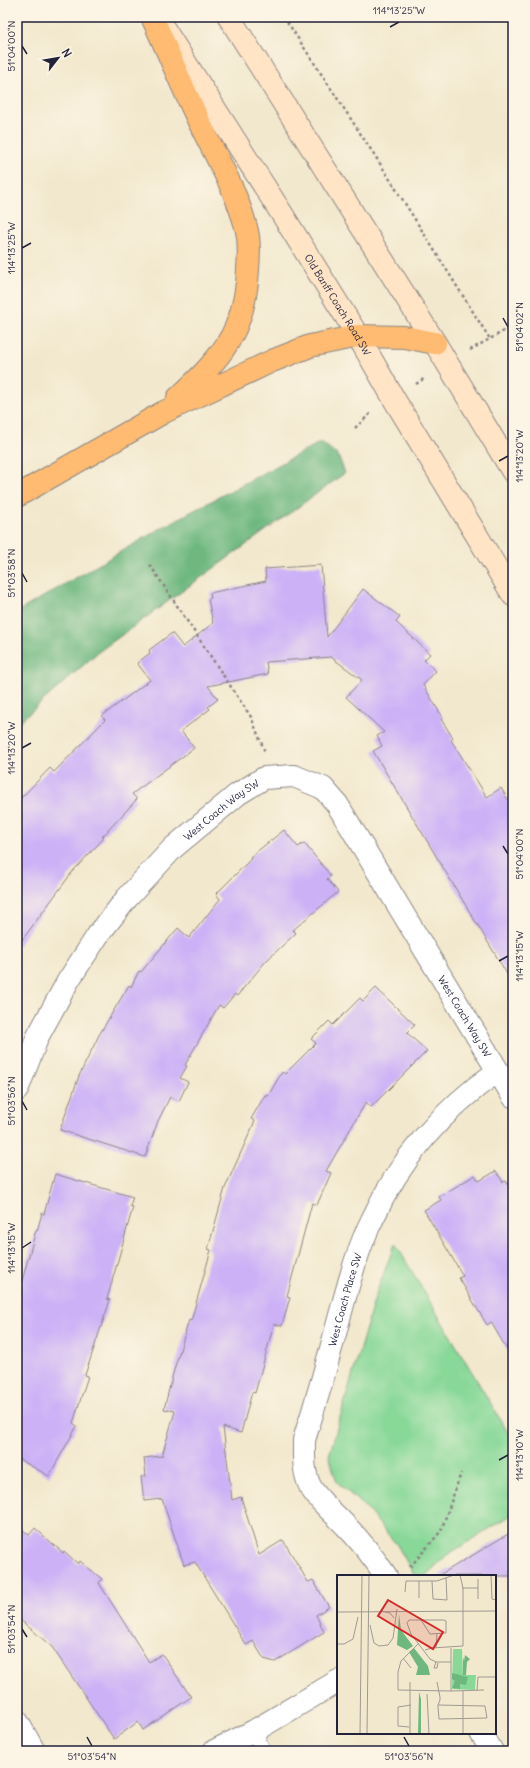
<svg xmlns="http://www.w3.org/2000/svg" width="530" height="1768" viewBox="0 0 530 1768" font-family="Delius,sans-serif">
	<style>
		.green { fill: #88d898; stroke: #557d6a }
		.forest { fill: #6eb880; stroke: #486d5e }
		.building { fill: #ccb1f7 }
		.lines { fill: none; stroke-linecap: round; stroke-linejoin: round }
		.lane-casing { stroke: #8a8584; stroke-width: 17 }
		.street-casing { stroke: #8a8584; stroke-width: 24 }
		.secondary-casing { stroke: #8a8584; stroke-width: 24 }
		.highway-casing { stroke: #8a8584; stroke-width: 24 }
		.path { stroke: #8a8584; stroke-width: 2.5; stroke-dasharray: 3 3; stroke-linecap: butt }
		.lane { stroke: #fff; stroke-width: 15 }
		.street { stroke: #fff; stroke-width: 22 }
		.secondary { stroke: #ffe4c6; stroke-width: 22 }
		.highway { stroke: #febb71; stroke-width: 22 }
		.ticks { fill: none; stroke: #22223b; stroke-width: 1.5 }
		.labels { text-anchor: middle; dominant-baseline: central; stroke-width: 4; stroke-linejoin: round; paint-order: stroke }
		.street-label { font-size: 10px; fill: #22223b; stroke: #fcf5e5 }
		.inset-road { fill: none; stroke: #9f9993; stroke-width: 1 }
		.view { fill: #d62828; fill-opacity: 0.15; stroke: #d62828; stroke-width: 2 }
		.inset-edge { fill: none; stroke: #22223b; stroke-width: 2 }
		.neatline { fill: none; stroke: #22223b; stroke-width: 1.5 }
		.ticks-label { font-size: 10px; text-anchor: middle; fill: #22223b }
	</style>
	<rect width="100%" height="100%" fill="#fcf5e5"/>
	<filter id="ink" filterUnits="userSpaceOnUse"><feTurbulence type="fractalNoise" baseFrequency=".025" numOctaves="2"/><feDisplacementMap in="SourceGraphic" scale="8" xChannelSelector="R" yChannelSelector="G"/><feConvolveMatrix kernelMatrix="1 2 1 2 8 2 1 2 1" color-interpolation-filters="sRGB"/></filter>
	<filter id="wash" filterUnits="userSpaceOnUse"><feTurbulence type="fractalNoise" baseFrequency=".012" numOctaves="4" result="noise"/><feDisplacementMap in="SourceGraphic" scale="16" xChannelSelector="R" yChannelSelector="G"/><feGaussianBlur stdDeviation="0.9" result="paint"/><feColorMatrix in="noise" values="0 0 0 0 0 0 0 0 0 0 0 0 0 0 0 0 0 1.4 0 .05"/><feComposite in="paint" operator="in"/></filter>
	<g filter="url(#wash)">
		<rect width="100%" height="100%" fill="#f2e8cd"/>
		<!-- green -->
		<polygon class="green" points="395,1243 513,1441 513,1514 447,1555 425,1576 415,1576 397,1545 366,1508 337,1482 329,1456 375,1297"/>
		<!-- forest -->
		<polygon class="forest" points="321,442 338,455 345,473 97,653 17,724 17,612 163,527"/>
		<g id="blocks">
			<!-- building -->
			<g class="building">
				<polygon points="321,565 327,637 363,589 400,617 396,622 430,654 424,660 436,671 423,685 443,718 441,719 453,738 451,740 487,797 501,788 513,808 513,984 373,751 382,746 377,736 384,732 346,697 362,680 331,657 266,662 268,674 208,686 218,699 208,707 210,709 181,731 194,748 132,794 137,799 102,837 104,838 73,871 17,947 17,802 50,768 54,772 105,720 102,716 150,680 137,663 150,653 149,650 172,633 183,647 213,623 208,599 211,598 210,593 266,581 265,569"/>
				<polygon points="284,830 298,847 304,843 331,876 327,879 338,892 293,930 296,933 266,961 237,996 235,994 223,1008 219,1005 185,1065 187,1066 180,1078 188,1082 179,1101 170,1097 158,1121 145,1157 60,1130 79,1076 99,1035 129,985 131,987 139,971 141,972 178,928 189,938 220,899 216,894 251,859 250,857"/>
				<polygon points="376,988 415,1025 407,1033 427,1051 371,1107 366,1102 326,1171 331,1173 317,1205 312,1203 287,1296 290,1297 282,1326 274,1324 255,1393 252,1392 241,1433 223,1427 232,1500 241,1497 259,1555 283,1540 308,1582 313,1580 329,1607 316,1615 324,1632 275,1662 264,1659 253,1641 246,1645 195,1562 184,1565 162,1499 144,1501 141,1477 146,1476 144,1458 162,1456 175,1411 164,1409 174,1370 189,1320 191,1321 211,1250 208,1249 225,1188 255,1121 251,1119 265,1095 268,1096 282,1072 285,1074 316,1043 311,1039 329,1021 333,1025 360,998 363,1001"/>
				<polygon points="496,1171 503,1182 506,1181 513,1193 513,1360 491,1322 487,1325 459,1278 463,1276 424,1210 441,1200 439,1197 475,1175 479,1181"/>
				<polygon points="55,1174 133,1197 130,1206 133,1207 107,1299 110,1300 85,1375 88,1376 73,1423 77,1426 49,1476 17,1458 17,1299 36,1230 37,1231 42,1213 44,1214"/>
				<polygon points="17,1525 29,1535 35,1528 63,1553 64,1551 78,1564 80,1561 102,1579 99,1583 149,1662 162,1654 191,1697 143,1730 138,1722 114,1739 52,1647 17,1617"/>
				<polygon points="513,1531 513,1576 438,1576"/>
			</g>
		</g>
	</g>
	<g filter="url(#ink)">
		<use href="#blocks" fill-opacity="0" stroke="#8a8584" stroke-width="1"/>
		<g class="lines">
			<defs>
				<polyline id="lane" points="254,1731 263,1751"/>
				<g id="street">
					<path id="s1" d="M17,1090L38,1036L68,981L98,935L127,898L173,848L238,794L264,778L294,776L323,788L337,804L513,1096"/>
					<path id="s2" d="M386,1576C374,1558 361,1541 345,1525C334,1513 318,1501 310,1486C303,1472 304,1456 304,1440C317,1399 329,1357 340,1315C349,1283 357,1250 372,1220C400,1159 443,1109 498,1071"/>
					<polyline points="17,1721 34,1751"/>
					<polyline points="481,1733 492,1751"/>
					<polyline points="214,1751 254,1731 338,1681"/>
				</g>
				<g id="secondary">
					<polyline points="229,17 435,343 513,472"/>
					<path id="s3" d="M164,29L282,214L358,336L394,399L513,595"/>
				</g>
				<g id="highway">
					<path d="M152,17C169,54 184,91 202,128C218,160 237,193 246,227C250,240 249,256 248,270C245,332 221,358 178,398"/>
					<polyline points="17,496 164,412 272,361 310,346 358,336 404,337 435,343"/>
				</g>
			</defs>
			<!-- lane casing -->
			<use href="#lane" class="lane-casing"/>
			<!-- street casing -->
			<use href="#street" class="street-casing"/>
			<!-- secondary casing -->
			<use href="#secondary" class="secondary-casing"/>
			<!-- highway casing -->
			<use href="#highway" class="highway-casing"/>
			<!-- path -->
			<g class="path">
				<polyline points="284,17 379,162 490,339"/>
				<polyline points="470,350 513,326"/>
				<polyline points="416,384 425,378"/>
				<polyline points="355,428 371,413"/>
				<polyline points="150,565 251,717 265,752"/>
				<polyline points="410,1567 441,1531 461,1473"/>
			</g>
			<!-- lane -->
			<use href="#lane" class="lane"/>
			<!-- street -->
			<use href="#street" class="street"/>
			<!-- secondary -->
			<use href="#secondary" class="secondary"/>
			<!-- highway -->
			<use href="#highway" class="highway"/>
		</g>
	</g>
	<!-- ticks -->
	<path class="ticks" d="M390,27L399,22M22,46L27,54M22,248L31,243M503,318L508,327M499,461L508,456M22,573L27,582M22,748L31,743M503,846L508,854M499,961L508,956M22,1101L27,1110M22,1248L31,1242M499,1460L508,1455M22,1629L27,1637M87,1737L92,1746M404,1737L409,1746"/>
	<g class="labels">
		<!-- street labels -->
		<g class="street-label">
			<text stroke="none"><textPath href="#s3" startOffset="326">Old Banff Coach Road SW</textPath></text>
			<text stroke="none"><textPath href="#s1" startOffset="352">West Coach Way SW</textPath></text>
			<text stroke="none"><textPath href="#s1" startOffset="736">West Coach Way SW</textPath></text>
			<text stroke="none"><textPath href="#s2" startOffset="311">West Coach Place SW</textPath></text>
		</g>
	</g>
	<!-- overview -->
	<g transform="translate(337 1575)">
		<rect width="159" height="159" fill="#f2e8cd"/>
		<path d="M116,74H125L126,100H139L138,115L115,114Z" fill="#88d898"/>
		<path d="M62,39L64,55L76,71L70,75L60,70ZM77,73L91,91L93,100H79L81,92L72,77ZM128,80L133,84L130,87L129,100H126V82L127,86ZM115,98L131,102L129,110L123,109V114L115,113L118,106L115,104ZM82,117L84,124V159H81Z" fill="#6eb880"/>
		<path class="inset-road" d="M154,0L155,24L159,25M141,4V24M95,6L96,24L110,25L109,3M125,13H141M68,17L69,6H100L117,0M82,23V6M44,36L53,38L57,43M0,37L159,36M84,45L93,59L109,58V46L107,45H72L70,48L74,59L93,84L99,87H114M33,50L37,68L42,71L51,70L56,63L60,34M82,68L64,86L61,97V115L114,116M0,69H7L16,64L21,42M99,73L100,58M114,73V116L147,115M88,75L95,73L126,71V13L123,0M66,83L74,93M99,87L97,93H100L101,88M100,107L103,122V125L101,130V132L102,144L150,143L148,131L101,130M126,116V159M140,116L141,102H159M90,119L92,159M72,152L61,151V132L74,130M23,159L25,0M30,159L32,0M73,159V107"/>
		<path class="view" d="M51,25L106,57L96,74L41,41Z"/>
		<rect width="159" height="159" class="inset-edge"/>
	</g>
	<!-- margin -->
	<rect width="530" height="1768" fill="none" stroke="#fcf5e5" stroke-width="44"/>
	<!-- north arrow -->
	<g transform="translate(58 58) rotate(59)" stroke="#fcf5e5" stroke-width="3" paint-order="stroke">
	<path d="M0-3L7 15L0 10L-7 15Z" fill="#22223b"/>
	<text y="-6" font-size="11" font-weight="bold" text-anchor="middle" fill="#22223b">N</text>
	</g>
	<rect x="22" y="22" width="486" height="1724" class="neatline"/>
	<g class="ticks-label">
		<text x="399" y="14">114°13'25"W</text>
		<text transform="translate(11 46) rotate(-90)" y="4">51°04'00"N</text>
		<text transform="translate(11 248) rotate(-90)" y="4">114°13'25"W</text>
		<text transform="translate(519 327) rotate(-90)" y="4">51°04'02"N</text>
		<text transform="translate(519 456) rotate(-90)" y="4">114°13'20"W</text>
		<text transform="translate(11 573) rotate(-90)" y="4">51°03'58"N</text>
		<text transform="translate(11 748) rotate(-90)" y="4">114°13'20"W</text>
		<text transform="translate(519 854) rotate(-90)" y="4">51°04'00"N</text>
		<text transform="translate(519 956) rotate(-90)" y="4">114°13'15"W</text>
		<text transform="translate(11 1101) rotate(-90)" y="4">51°03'56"N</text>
		<text transform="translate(11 1248) rotate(-90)" y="4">114°13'15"W</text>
		<text transform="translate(519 1455) rotate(-90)" y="4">114°13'10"W</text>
		<text transform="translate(11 1629) rotate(-90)" y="4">51°03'54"N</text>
		<text x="92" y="1760">51°03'54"N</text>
		<text x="409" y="1760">51°03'56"N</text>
	</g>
</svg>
